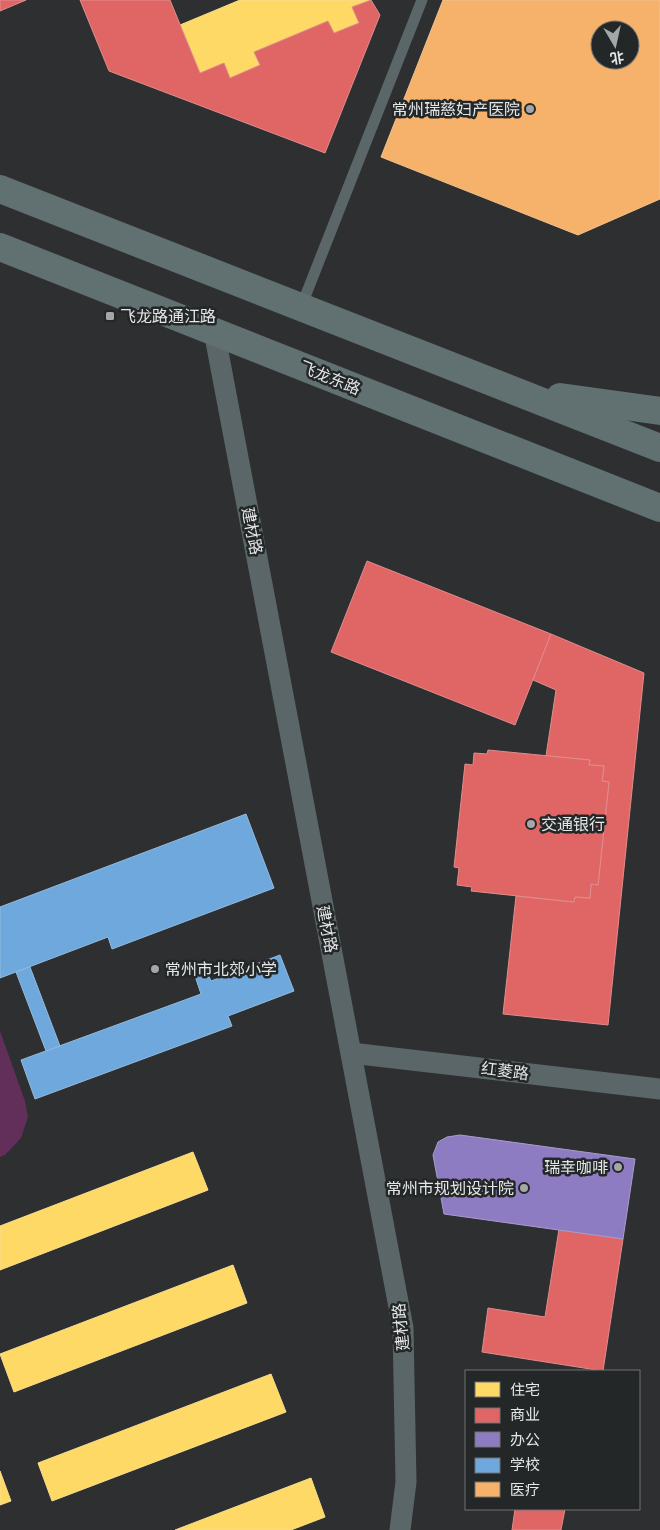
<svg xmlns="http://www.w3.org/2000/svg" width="660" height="1530" viewBox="0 0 660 1530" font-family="'Roboto Condensed','Noto Sans SC',sans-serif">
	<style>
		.green { fill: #612f5a }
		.homes { fill: #ffd966; stroke: #f7dd8d }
		.shops { fill: #e06666; stroke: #e18c8d }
		.offices { fill: #8e7cc3; stroke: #a89cce }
		.schools { fill: #6fa8dc; stroke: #92bbdf }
		.health { fill: #f6b26b; stroke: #f1c290; fill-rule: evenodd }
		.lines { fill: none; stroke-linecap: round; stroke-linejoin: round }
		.service { stroke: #5a6667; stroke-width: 11 }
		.minor { stroke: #5a6667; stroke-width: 21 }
		.primary { stroke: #617071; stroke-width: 28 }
		.poi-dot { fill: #a4a6a7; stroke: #232727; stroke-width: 2 }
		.labels { text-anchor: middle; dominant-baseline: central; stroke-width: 5; stroke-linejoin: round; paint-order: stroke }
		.poi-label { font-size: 16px; fill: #e4e6e7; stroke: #232727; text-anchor: end }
		.street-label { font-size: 16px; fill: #e4e6e7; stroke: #232727 }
	</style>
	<rect width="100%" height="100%" fill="#2e2f30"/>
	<!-- green -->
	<polygon class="green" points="0,1031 25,1101 28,1117 21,1138 5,1155 0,1157"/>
	<!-- homes -->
	<g class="homes">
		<polygon points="240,0 370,0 352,7 359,23 334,33 328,21 254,52 260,65 230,78 224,63 200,73 180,25"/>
		<polygon points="193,1152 208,1190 0,1270 0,1226"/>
		<polygon points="233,1265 247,1303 14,1392 0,1354"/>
		<polygon points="271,1374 286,1412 52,1501 38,1463"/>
		<polygon points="0,1471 11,1501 0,1505"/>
		<polygon points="311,1478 325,1517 291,1530 175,1530"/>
	</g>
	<!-- shops -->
	<g class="shops">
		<polygon points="0,0 26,0 0,11"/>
		<polygon points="80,0 170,0 200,73 224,63 230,78 260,65 254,52 328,21 334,33 359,23 352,7 371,0 380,15 325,153 109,71"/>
		<polygon points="367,561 551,634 515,725 331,652"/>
		<polygon points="551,634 644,673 608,1025 503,1014 516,896 574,902 575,897 590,898 591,884 598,885 609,782 602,781 604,766 589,765 590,760 546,756 556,690 533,680"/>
		<polygon points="488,750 590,760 589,765 604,766 602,781 609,782 598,885 591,884 590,898 575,897 574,902 471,891 472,887 457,885 459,868 454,867 465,764 473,765 474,753 487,754"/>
		<polygon points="559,1229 623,1239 603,1371 482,1352 488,1308 545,1317"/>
		<polygon points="515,1509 565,1509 561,1530 512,1530"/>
	</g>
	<!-- offices -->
	<polygon class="offices" points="460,1135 635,1159 623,1239 444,1214 433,1155 438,1142 447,1137"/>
	<!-- schools -->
	<g class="schools">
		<polygon points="246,814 274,888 112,949 108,937 0,978 0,907"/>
		<polygon points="280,955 294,991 228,1016 232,1026 35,1099 21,1060 201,994 195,976 207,972 211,981"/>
		<polygon points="30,967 60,1046 46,1051 16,972"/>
	</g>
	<!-- health -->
	<path class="health" d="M443,0H660V199L578,235L381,157ZM600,30H630V60H600Z"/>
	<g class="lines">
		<!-- service -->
		<polyline class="service" points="301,307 422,0"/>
		<!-- minor -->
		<g class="minor">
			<polyline points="214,331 403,1328 406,1482 400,1530"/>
			<polyline points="351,1053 660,1089"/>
		</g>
		<!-- primary -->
		<g class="primary">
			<polyline points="0,189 660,448"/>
			<polyline points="0,247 660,508"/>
			<polyline points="560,397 660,411"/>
		</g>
	</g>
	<!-- markers -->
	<g class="poi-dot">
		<circle cx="530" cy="109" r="5"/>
		<rect x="105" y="311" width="10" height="10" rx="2.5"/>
		<circle cx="531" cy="824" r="5"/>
		<circle cx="155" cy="969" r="5"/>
		<circle cx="618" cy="1167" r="5"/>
		<circle cx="524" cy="1188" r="5"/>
	</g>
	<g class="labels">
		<!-- poi labels -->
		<g class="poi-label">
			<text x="520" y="109">常州瑞慈妇产医院</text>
			<text x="120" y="316" text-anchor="start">飞龙路通江路</text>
			<text x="541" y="824" text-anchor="start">交通银行</text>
			<text x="165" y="969" text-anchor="start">常州市北郊小学</text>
			<text x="608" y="1167">瑞幸咖啡</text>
			<text x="514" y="1188">常州市规划设计院</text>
		</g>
		<!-- street labels -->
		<g class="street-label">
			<text transform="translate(330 378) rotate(22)">飞龙东路</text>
			<text transform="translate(252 531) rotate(79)">建材路</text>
			<text transform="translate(327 929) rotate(79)">建材路</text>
			<text transform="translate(505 1071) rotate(7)">红菱路</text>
			<text transform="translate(401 1327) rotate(-96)">建材路</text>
		</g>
	</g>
	<!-- legend -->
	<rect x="465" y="1370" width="175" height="140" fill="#232727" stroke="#707374"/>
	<rect x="475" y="1382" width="25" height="15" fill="#ffd966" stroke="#707374"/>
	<text x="510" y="1395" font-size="15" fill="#e4e6e7">住宅</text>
	<rect x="475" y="1408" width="25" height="15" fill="#e06666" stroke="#707374"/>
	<text x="510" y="1420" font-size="15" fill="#e4e6e7">商业</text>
	<rect x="475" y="1432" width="25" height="15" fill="#8e7cc3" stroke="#707374"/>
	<text x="510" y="1445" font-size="15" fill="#e4e6e7">办公</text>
	<rect x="475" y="1458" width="25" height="15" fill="#6fa8dc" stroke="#707374"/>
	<text x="510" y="1470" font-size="15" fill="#e4e6e7">学校</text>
	<rect x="475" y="1482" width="25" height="15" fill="#f6b26b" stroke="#707374"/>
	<text x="510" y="1495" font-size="15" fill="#e4e6e7">医疗</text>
	<!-- north arrow -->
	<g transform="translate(615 45) rotate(171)"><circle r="24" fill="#232727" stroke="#707374"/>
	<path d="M0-4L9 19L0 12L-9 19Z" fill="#a4a6a7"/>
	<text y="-8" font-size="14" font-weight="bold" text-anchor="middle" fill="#e4e6e7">北</text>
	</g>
</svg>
